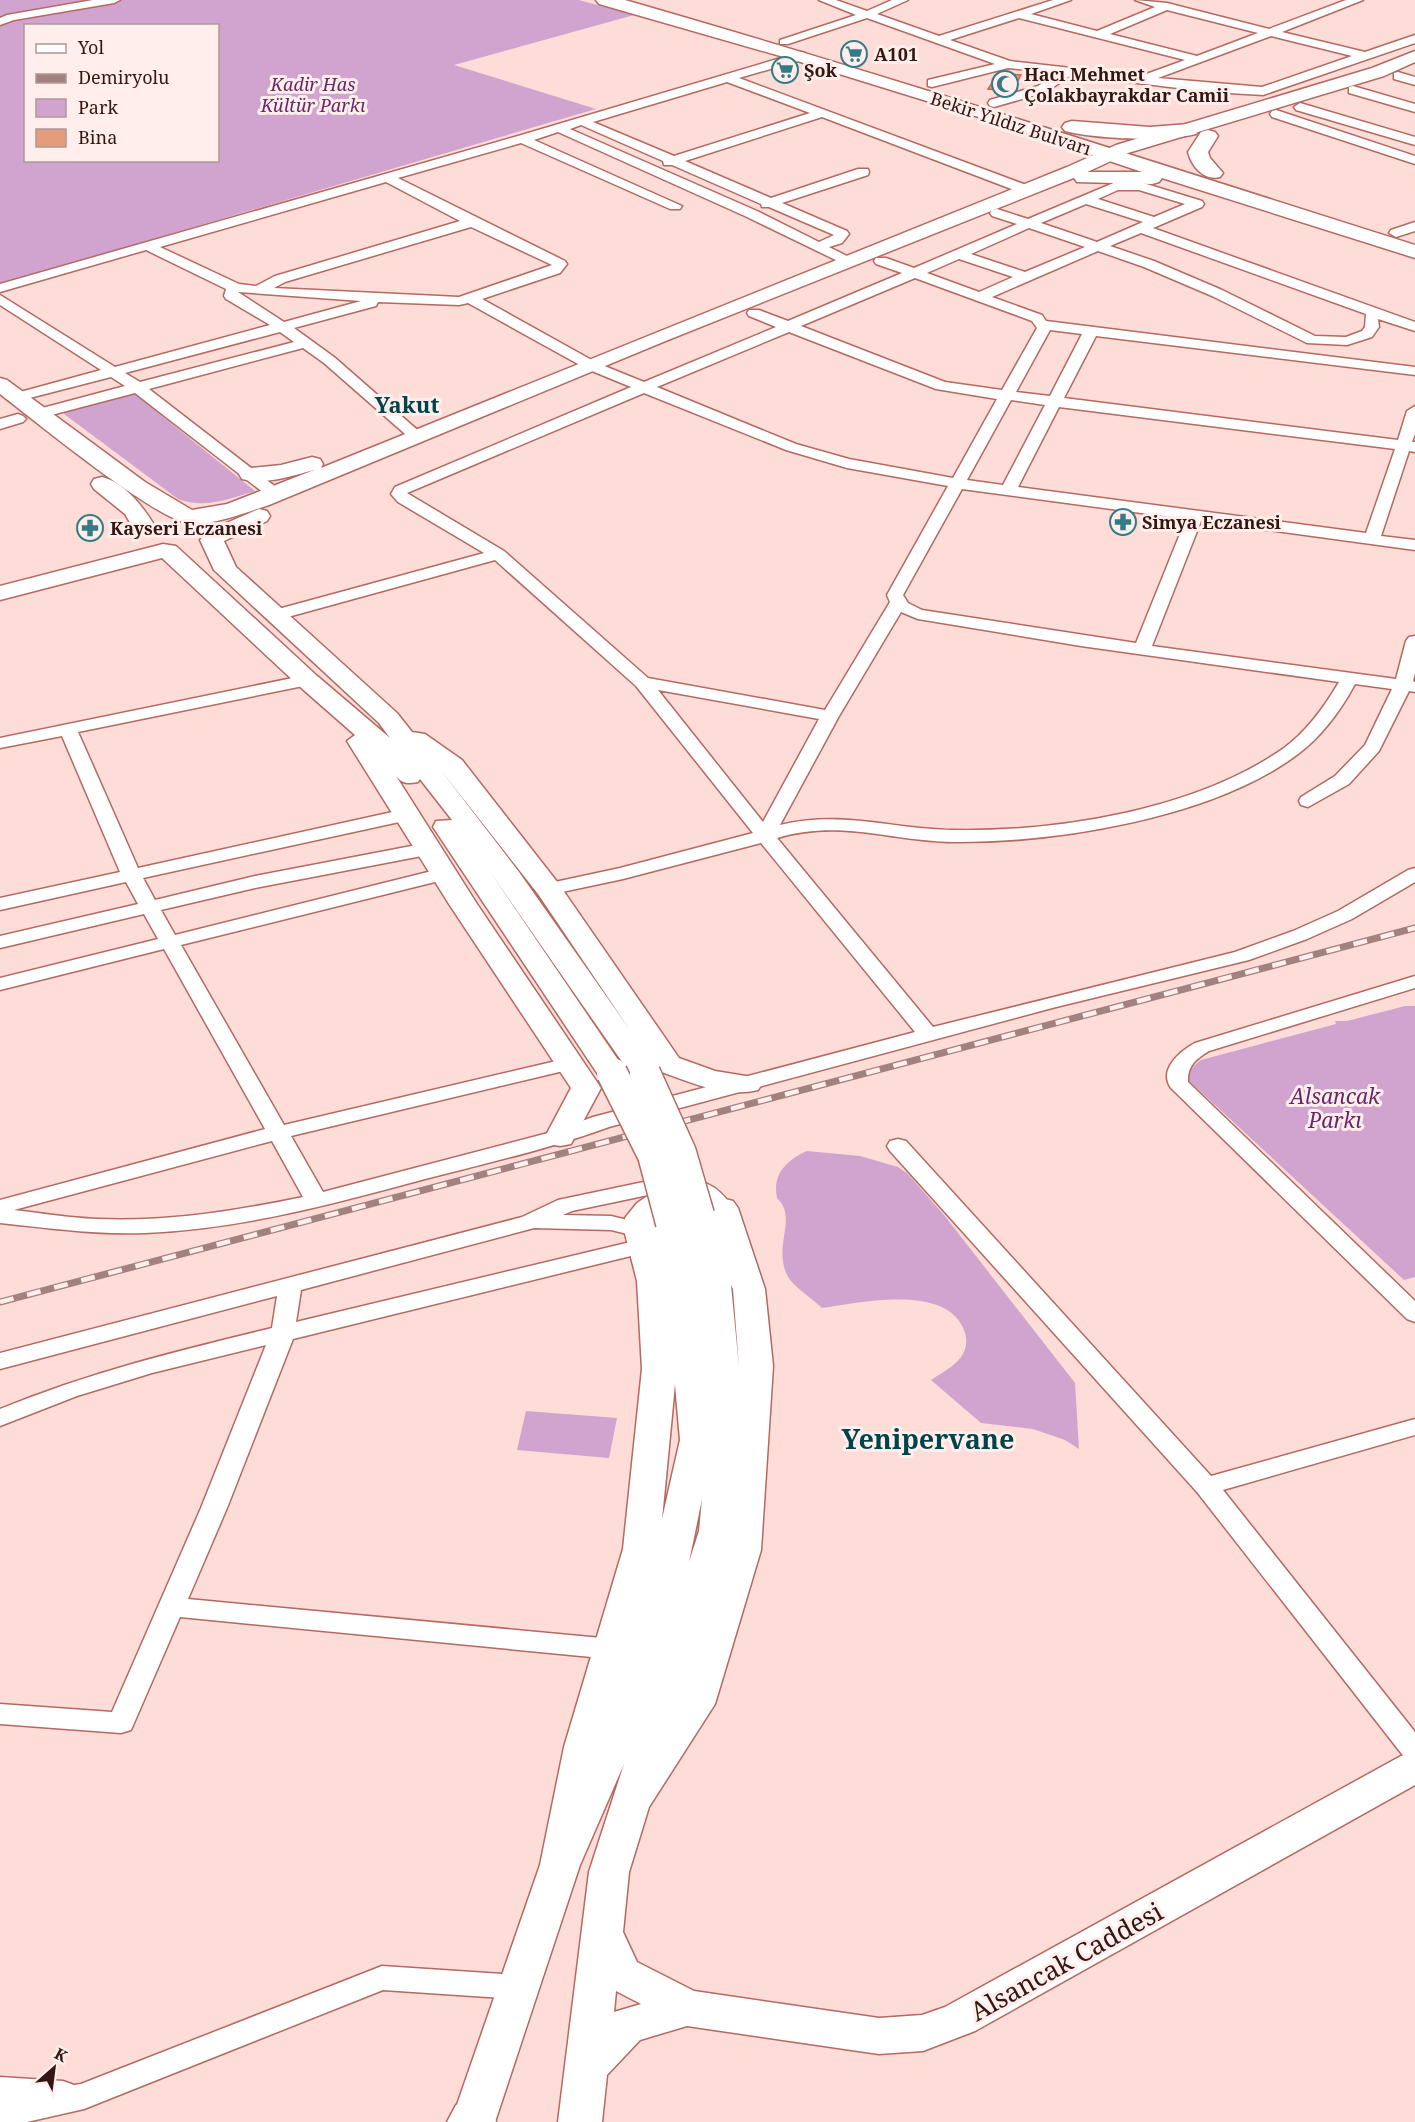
<svg xmlns="http://www.w3.org/2000/svg" width="1415" height="2122" viewBox="0 0 1415 2122" font-family="'Noto Serif',serif">
	<style>
		.green { fill: #d0a4cf; fill-rule: evenodd }
		.building { fill: #e39d7a; stroke: #b47250; stroke-width: 1.5 }
		.lines { fill: none; stroke-linecap: round; stroke-linejoin: round }
		.street-casing { stroke: #b46961; stroke-width: 3 }
		.secondary-casing { stroke: #b46961; stroke-width: 3 }
		.primary-casing { stroke: #b46961; stroke-width: 3 }
		.highway-casing { stroke: #b46961; stroke-width: 3 }
		.street { fill: #fff; fill-rule: evenodd }
		.secondary { fill: #fff; fill-rule: evenodd }
		.primary { fill: #fff; fill-rule: evenodd }
		.highway { fill: #fff; fill-rule: evenodd }
		.rail-casing { stroke: #a2827e; stroke-width: 7 }
		.rail { stroke: #ffeeeb; stroke-width: 4.5; stroke-dasharray: 14; stroke-linecap: butt }
		.secondary-bridge-casing { stroke: #b46961; stroke-width: 33; stroke-linecap: butt }
		.secondary-bridge { stroke: #fff; stroke-width: 30 }
		.labels { text-anchor: middle; dominant-baseline: central; stroke-width: 6; stroke-linejoin: round; paint-order: stroke }
		.far-poi-label { font-size: 18px; font-weight: bold; fill: #341613; stroke: #ffeeeb; text-anchor: start }
		.far-park-label { font-size: 18px; font-style: italic; fill: #672768; stroke: #ffeeeb }
		.far-street-label { font-size: 18px; fill: #341613; stroke: #ffeeeb }
		.park-label { font-size: 21px; font-style: italic; fill: #672768; stroke: #ffeeeb }
		.far-district-label { font-size: 22px; font-weight: bold; fill: #00434a; stroke: #ffeeeb }
		.near-street-label { font-size: 26px; fill: #341613; stroke: #ffeeeb }
		.district-label { font-size: 27px; font-weight: bold; fill: #00434a; stroke: #ffeeeb }
	</style>
	<rect width="100%" height="100%" fill="#fedcd7"/>
	<!-- green -->
	<g class="green">
		<path d="M0,0H579L634,15L454,65L596,109L0,284ZM26,26H218V160H26Z"/>
		<path d="M131,391L255,491C229,499 205,509 178,499L64,414V410Z"/>
		<path d="M1405,1006H1415V1277L1404,1280L1189,1081C1188,1071 1193,1066 1201,1060L1336,1024L1335,1021H1347Z"/>
		<path d="M807,1151L860,1156L898,1167L908,1174L944,1215L1075,1383L1079,1449L1065,1440L1033,1429L981,1423L931,1380C948,1369 972,1358 965,1333C950,1282 858,1303 822,1308C812,1298 793,1287 787,1275C773,1245 798,1218 777,1198C772,1174 787,1160 807,1151Z"/>
		<polygon points="526,1411 617,1418 609,1458 517,1450"/>
	</g>
	<!-- building -->
	<polygon class="building" points="998,73 1021,75 1012,91 988,89"/>
	<g class="lines">
		<defs>
			<g id="street">
				<polygon points="93,0 120,0 114,3 14,20 0,25 0,18 7,15"/>
				<path d="M819,0H836L867,11L892,0H908L877,14L939,36L1053,0H1071L1031,14L1097,31L1155,7L1135,0L1167,3L1269,29L1346,0H1363L1282,32L1365,52L1415,35V43L1263,95L1211,92L1071,75L1046,92L994,107L990,106L988,103L990,100L1038,86L1058,73L1008,68L932,87L928,86V80L995,64L867,18L788,44H780V40L856,15ZM1167,10L1258,33L1197,56L1110,34ZM1019,18L1185,60L1141,76L1010,61L950,40ZM1271,36L1352,56L1262,87L1158,78Z"/>
				<path d="M801,52L805,53V59L739,78L1029,186L1031,189L1029,192H1019L822,117L685,161L771,198L858,169H868L869,172L868,175L782,203L847,231L849,234L842,243L829,247L851,258L853,261L846,265L747,217L558,132L534,140L682,206L680,209H670L521,143L398,178L565,261L567,264L560,273L482,299L597,363L644,382L776,327L749,316L747,313L749,310H759L788,321L902,273L876,264L874,261L876,258H886L914,268L1017,224L992,216L990,213L992,210L997,209L1028,219L1116,182H1140L1202,201L1204,204L1202,207L1153,228L1415,322V331L1378,319L1379,327L1372,337L1347,345L1307,343L1212,296L1144,267L1098,251L992,297L1042,315L1046,321L1415,367V375L1096,336L1064,398L1398,440L1407,411L1415,406V434L1412,442H1415V452L1409,451L1381,536L1415,540V550L1201,521L1152,646L1396,679L1406,641L1409,637L1415,636V673L1413,681L1415,682V692L1409,691L1379,751L1349,784L1308,807L1301,805L1299,801L1301,797L1335,776L1365,745L1392,689L1355,684C1341,710 1322,736 1298,754C1214,818 1056,843 953,842C889,841 841,819 777,838L933,1027L1235,952L1293,931L1338,911L1408,870L1415,868V882L1352,919L1307,939L1249,960L1056,1007L609,1127C549,1149 487,1163 425,1179C333,1204 241,1229 145,1233C96,1235 48,1228 0,1223V1200L265,1129L164,949L0,990V978L158,939L144,914L0,948V936L138,904L126,882L0,910V898L120,872L62,736L0,748V738L307,675L313,676L316,680L313,684L78,732L138,868L406,809L413,811L415,815L413,819L143,878L155,900L255,876L427,843L434,845L437,849L434,853L427,855L255,888L161,910L175,935L444,868L451,870L454,874L451,878L181,945L284,1125L569,1058L576,1060L580,1064L576,1068L291,1136L323,1192L552,1132L593,1117L915,1032L761,843L623,879L548,895L541,893L538,889L541,885L620,868L753,833L636,686L495,560L277,620L271,619L269,615L271,611L484,553L398,502L391,494L395,487L631,387L587,369L468,303L459,305L378,302L376,306L294,328L334,357L422,434L425,437L422,440H412L324,363L303,348L149,389L281,491L283,494L275,499L269,497L135,393L40,418L32,413L35,410L125,386L111,377L18,401L11,397L13,394L101,370L0,305V295L115,367L270,325L226,299L224,296L226,289L146,250L0,292V284L518,136ZM727,82L810,113L674,156L593,122ZM581,125L663,161L664,165H672L761,204L762,207H769L834,235L819,242L757,211L570,129ZM386,182L460,221L275,276L256,286L239,284L160,247ZM1118,190H1139L1185,204L1154,217L1098,199ZM1086,204L1143,222L1097,242L1041,223ZM471,227L552,265L459,297L274,288L285,282ZM1029,228L1085,247L1025,272L971,254ZM1141,233L1366,314L1365,327L1362,331L1346,337L1315,336L1222,290L1154,261L1110,246ZM959,259L1013,277L979,292L927,273ZM915,278L1032,321L1037,328L1002,390L945,382L801,326ZM238,292L361,301L284,322ZM1050,330L1082,334L1050,396L1016,392ZM280,332L294,342L140,382L125,373ZM789,332L936,389L997,399L953,478L849,459L796,444L657,387ZM644,393L786,450L847,468L948,486L887,595L890,602L825,710L648,678L504,551L407,493ZM1011,400L1045,405L1003,485L967,480ZM1059,407L1395,449L1366,533L1018,487ZM962,489L1186,519L1136,643L922,610L908,603L903,595ZM901,612L918,619L1081,646L1339,682C1325,706 1307,731 1284,748C1196,810 1058,832 952,830C890,829 843,810 780,825L839,716ZM658,690L819,719L763,822ZM272,1141L303,1197C235,1211 167,1222 97,1219C69,1218 41,1213 14,1210Z"/>
				<polygon points="1398,72 1415,77 1415,85 1394,79 1394,73"/>
				<polygon points="1353,86 1415,104 1415,112 1349,93 1349,87"/>
				<polygon points="1300,103 1415,137 1415,145 1296,110 1294,107"/>
				<polygon points="1276,110 1415,156 1415,164 1272,117 1270,114 1272,111"/>
				<polygon points="1415,222 1415,231 1396,237 1389,233 1391,230"/>
				<polygon points="18,414 23,416 26,419 23,422 0,429 0,419"/>
				<path d="M1415,976V988L1209,1051C1196,1059 1187,1066 1188,1082L1415,1301V1322L1407,1319L1171,1088C1158,1070 1180,1051 1195,1043Z"/>
				<polygon points="898,1139 906,1141 1211,1476 1415,1419 1415,1435 1223,1490 1415,1732 1415,1761 1405,1758 1197,1492 890,1151 887,1146 890,1141"/>
				<path d="M672,1176C701,1180 716,1182 733,1208L730,1213L722,1215L714,1213L692,1192L672,1190L572,1211L563,1215L611,1216L648,1225L651,1230L648,1235L640,1237L611,1230L534,1228L301,1290L296,1322L643,1239L651,1241L654,1246L651,1251L643,1253L293,1339L227,1508L188,1599L612,1639L621,1642L625,1649L621,1656L612,1659L180,1617L131,1730L121,1733L0,1724V1704L112,1712L201,1508L266,1345L152,1373L77,1396L0,1426V1409C91,1372 177,1351 272,1328L277,1296L0,1369V1353L522,1217L558,1200Z"/>
				<polygon points="382,1966 517,1975 527,1978 532,1987 527,1996 517,1999 383,1990 84,2109 27,2122 0,2122 0,2077 63,2081 74,2085 81,2084"/>
			</g>
			<g id="secondary">
				<path d="M1415,51V62L1384,76L1128,153L1081,175L668,340L269,505C245,513 219,523 193,524C161,525 33,419 0,394V378L7,380L145,482L192,510L227,504L314,470C291,476 266,485 242,479L239,474L242,469L281,465L312,457L320,459L323,464L321,468L1067,167L1116,145L1372,68Z"/>
				<path d="M102,477C126,483 144,508 156,528L152,533L144,535L136,533L125,514L94,489L91,484L94,479Z"/>
				<path d="M259,509L267,511L270,516L267,521L224,541L236,567L397,713L412,732L425,734L462,760L558,883L679,1058L715,1071L758,1078L762,1084L758,1090C725,1098 689,1082 659,1071L660,1073L656,1079L645,1082L634,1079L488,869L627,1073L623,1079L612,1082L601,1079L433,827L436,821L452,820L420,779L418,782C409,784 402,784 396,776L477,904L601,1088L571,1144L560,1146L549,1144L545,1137L571,1088L449,904L347,741L355,735L298,685L162,558L0,600V586L163,544L176,546L316,675L390,738L379,723L214,570L200,540L208,531ZM440,769L538,894L630,1030L519,872Z"/>
				<path d="M690,1190L733,1201L738,1208L765,1289L773,1366L761,1550L715,1704L649,1807L629,1872L623,1932L637,1962L694,1991L879,2018L922,2015L945,2007L1401,1756L1415,1752V1785L975,2031L923,2051L879,2054L687,2026L640,2040L607,2075L602,2122H558L589,1872L624,1764L580,1865L495,2122H451L540,1865L564,1747L623,1549L642,1369L637,1281L624,1230L625,1218L637,1203L646,1197L668,1191ZM679,1210H686L683,1215L684,1219L682,1216L671,1213L662,1215ZM731,1285L733,1289L739,1367ZM675,1384L680,1440L662,1519ZM702,1499L699,1531L689,1562ZM616,1991L641,2004L614,2012Z"/>
			</g>
			<g id="primary">
				<path d="M596,0H625C890,76 1152,162 1415,245V258L1162,178L1159,182L1152,184L1077,182L1074,178L1077,174L1084,172H1142L985,119L794,60L599,4Z"/>
				<path d="M1072,121L1150,127L1189,124L1196,126L1199,130L1196,134C1165,142 1096,139 1065,131L1062,127L1065,123Z"/>
				<path d="M1208,130L1215,132L1218,136L1208,152L1210,158L1223,173L1220,177C1204,181 1192,167 1188,152L1201,132Z"/>
			</g>
			<polygon id="highway" points="473,2099 490,2105 496,2122 447,2122 456,2105"/>
		</defs>
		<!-- street casing -->
		<use href="#street" class="street-casing"/>
		<!-- secondary casing -->
		<use href="#secondary" class="secondary-casing"/>
		<!-- primary casing -->
		<use href="#primary" class="primary-casing"/>
		<!-- highway casing -->
		<use href="#highway" class="highway-casing"/>
		<!-- street -->
		<use href="#street" class="street"/>
		<!-- secondary -->
		<use href="#secondary" class="secondary"/>
		<!-- primary -->
		<use href="#primary" class="primary"/>
		<!-- highway -->
		<use href="#highway" class="highway"/>
		<defs>
			<polyline id="rail" points="0,1302 1415,928"/>
		</defs>
		<!-- rail casing -->
		<use href="#rail" class="rail-casing"/>
		<!-- rail -->
		<use href="#rail" class="rail"/>
		<defs>
			<g id="secondary-bridge">
				<polyline points="612,1073 653,1155 671,1223"/>
				<polyline points="645,1073 681,1153 699,1215"/>
			</g>
		</defs>
		<!-- secondary-bridge casing -->
		<use href="#secondary-bridge" class="secondary-bridge-casing"/>
		<!-- secondary-bridge -->
		<use href="#secondary-bridge" class="secondary-bridge"/>
	</g>
	<!-- icons -->
	<defs>
		<symbol id="supermarket-ring" viewBox="-11 -11 22 22"><circle r="9.5" fill="#ffeeeb" stroke="#347b85" stroke-width="1.5"/><path d="M-6-5.5h2.5l.6 2H6L4.5 2H-2.5L-4.4-4H-6ZM-1.5 3.2a1.3 1.3 0 1 0 .1 0ZM3 3.2a1.3 1.3 0 1 0 .1 0Z" fill="#347b85"/></symbol>
		<symbol id="mosque-ring" viewBox="-11 -11 22 22"><circle r="9.5" fill="#ffeeeb" stroke="#347b85" stroke-width="1.5"/><path d="M3.5-4.9A6 6 0 1 0 3.5 4.9A5 5 0 1 1 3.5-4.9Z" fill="#347b85"/></symbol>
		<symbol id="pharmacy-ring" viewBox="-11 -11 22 22"><circle r="9.5" fill="#ffeeeb" stroke="#347b85" stroke-width="1.5"/><path d="M-2-6h4v4h4v4h-4v4h-4v-4h-4v-4h4Z" fill="#347b85"/></symbol>
	</defs>
	<g fill-rule="evenodd">
		<use href="#supermarket-ring" x="839" y="39" width="30" height="30"/>
		<use href="#supermarket-ring" x="770" y="55" width="30" height="30"/>
		<use href="#mosque-ring" x="990" y="69" width="30" height="30"/>
		<use href="#pharmacy-ring" x="1108" y="507" width="30" height="30"/>
		<use href="#pharmacy-ring" x="75" y="513" width="30" height="30"/>
	</g>
	<g class="labels">
		<!-- far-poi labels -->
		<g class="far-poi-label">
			<text x="874" y="54">A101</text>
			<text x="804" y="70">Şok</text>
			<text x="1024" y="74">Hacı Mehmet<tspan x="1024" dy="21">Çolakbayrakdar Camii</tspan></text>
			<text x="1142" y="522">Simya Eczanesi</text>
			<text x="110" y="528">Kayseri Eczanesi</text>
		</g>
		<!-- far-park labels -->
		<g class="far-park-label">
			<text x="313" y="84">Kadir Has<tspan x="313" dy="21">Kültür Parkı</tspan></text>
		</g>
		<!-- far-street labels -->
		<g class="far-street-label">
			<text transform="translate(1011 123) rotate(18)">Bekir Yıldız Bulvarı</text>
		</g>
		<!-- park labels -->
		<g class="park-label">
			<text x="1335" y="1096">Alsancak<tspan x="1335" dy="24">Parkı</tspan></text>
		</g>
		<!-- far-district labels -->
		<g class="far-district-label">
			<text x="407" y="404">Yakut</text>
		</g>
		<!-- near-street labels -->
		<g class="near-street-label">
			<text transform="translate(1066 1961) rotate(-29)">Alsancak Caddesi</text>
		</g>
		<!-- district labels -->
		<g class="district-label">
			<text x="928" y="1438">Yenipervane</text>
		</g>
	</g>
	<!-- legend -->
	<rect x="24" y="24" width="195" height="138" fill="#ffeeeb" stroke="#ae9895" stroke-width="1.5"/>
	<rect x="36" y="44" width="30" height="9" fill="#ffffff" stroke="#ae9895" stroke-width="1.5"/>
	<text x="78" y="54" font-size="18" fill="#341613">Yol</text>
	<rect x="36" y="74" width="30" height="9" fill="#a2827e" stroke="#ae9895" stroke-width="1.5"/>
	<text x="78" y="84" font-size="18" fill="#341613">Demiryolu</text>
	<rect x="36" y="99" width="30" height="18" fill="#d0a4cf" stroke="#ae9895" stroke-width="1.5"/>
	<text x="78" y="114" font-size="18" fill="#341613">Park</text>
	<rect x="36" y="129" width="30" height="18" fill="#e39d7a" stroke="#ae9895" stroke-width="1.5"/>
	<text x="78" y="144" font-size="18" fill="#341613">Bina</text>
	<!-- north arrow -->
	<g transform="translate(54 2068) rotate(28)" stroke="#ffeeeb" stroke-width="4.5" paint-order="stroke">
	<path d="M0-4.5L10 22L0 15L-10 22Z" fill="#341613"/>
	<text y="-9" font-size="16" font-weight="bold" text-anchor="middle" fill="#341613">K</text>
	</g>
</svg>
